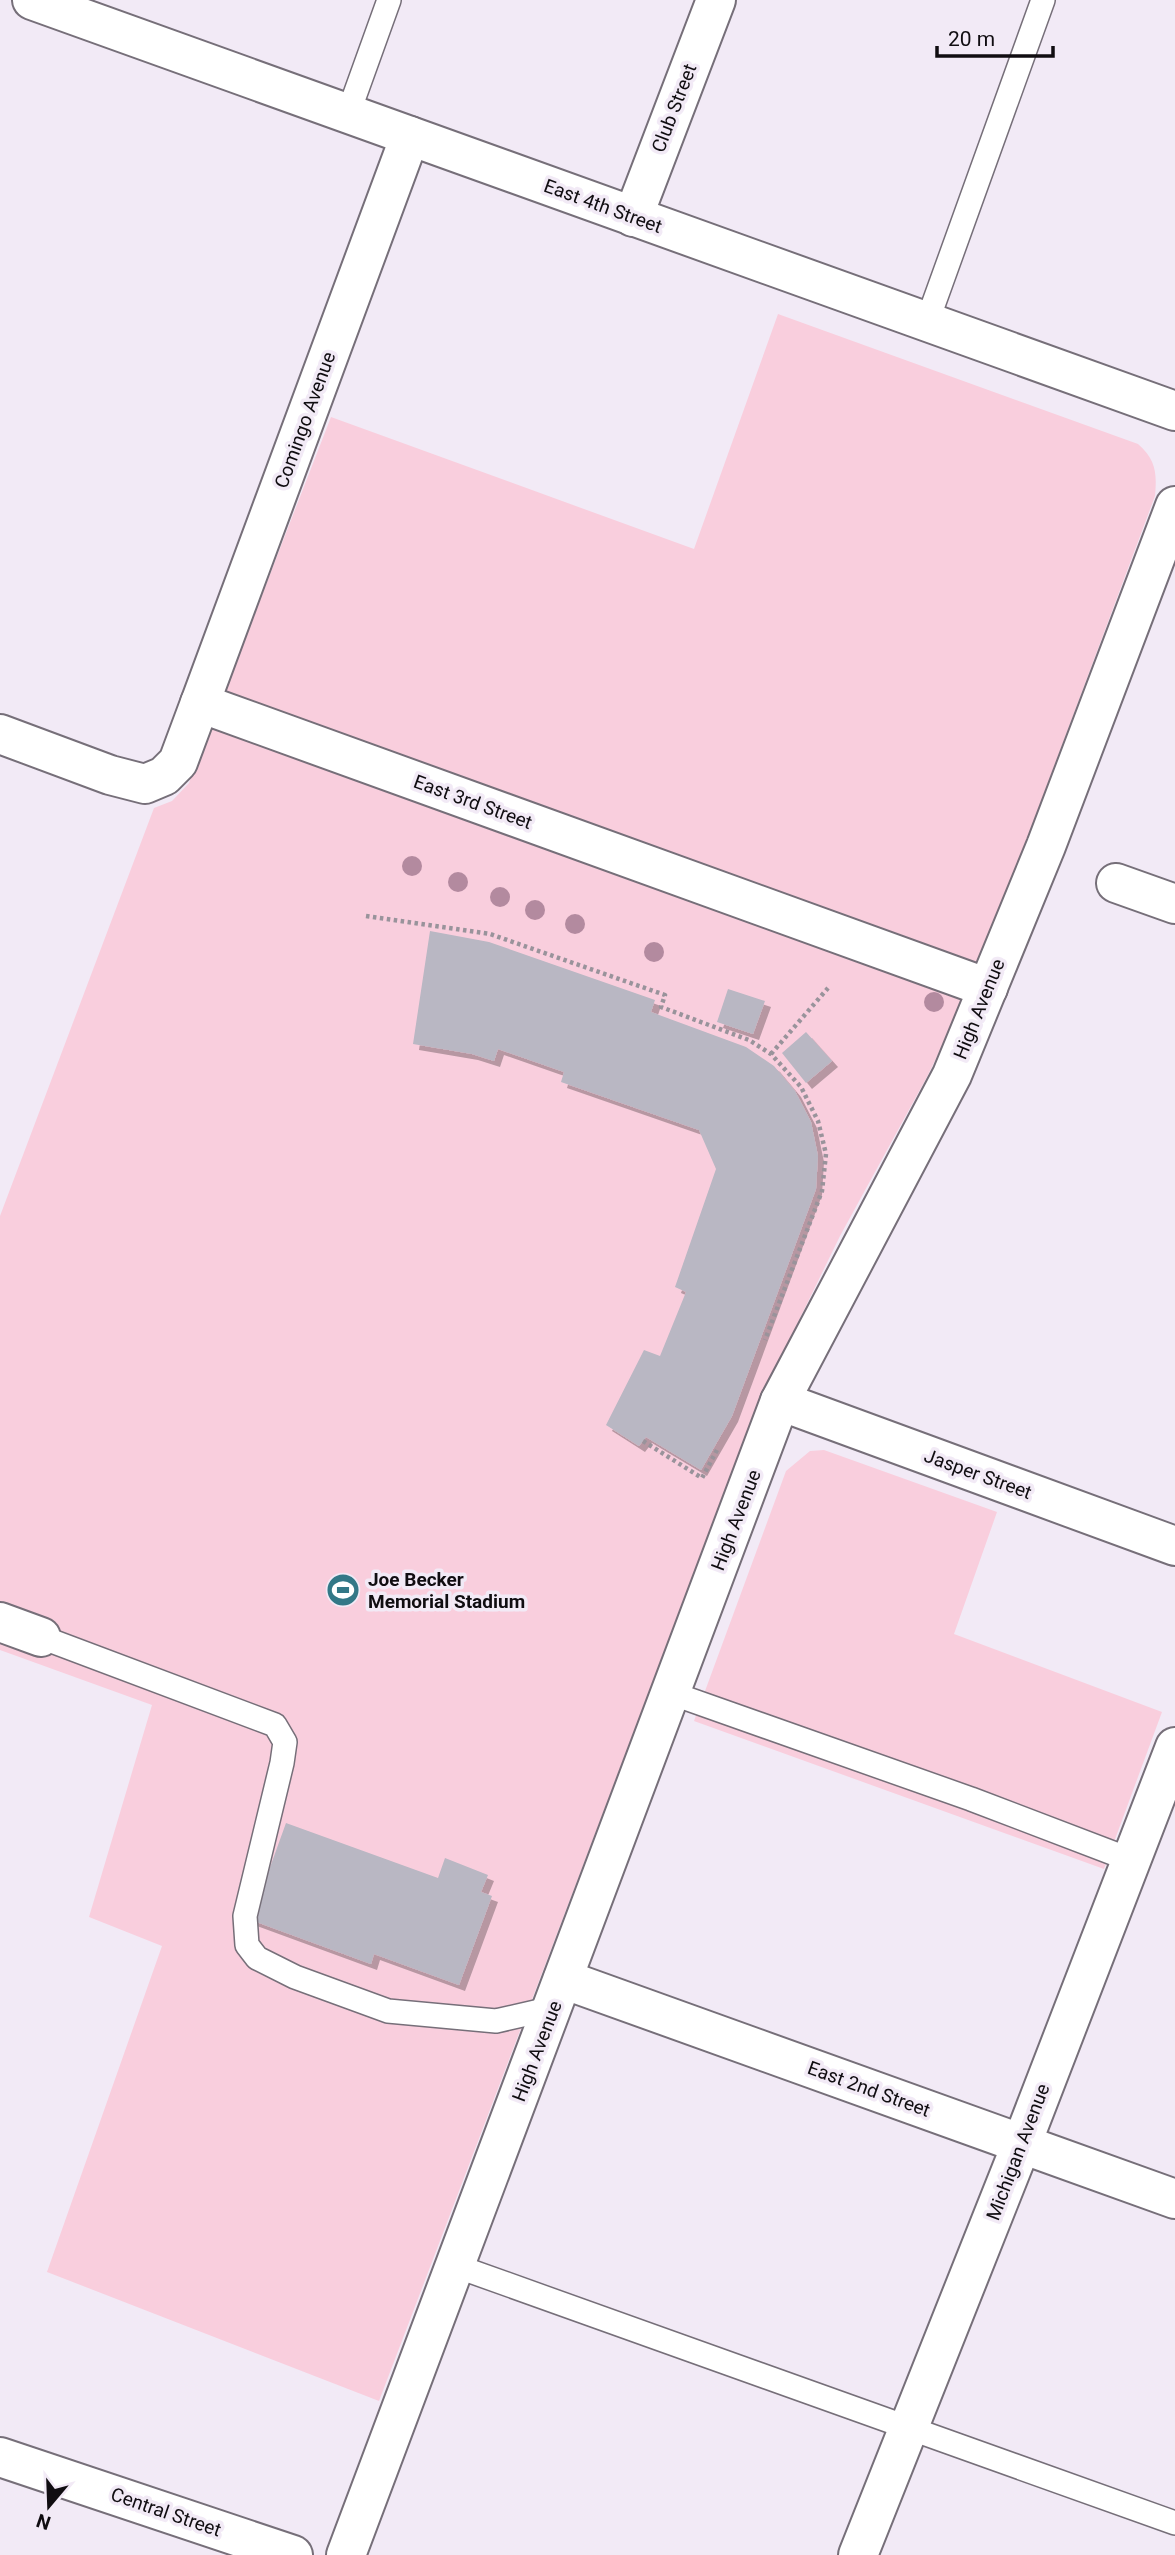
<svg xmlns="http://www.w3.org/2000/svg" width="1175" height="2555" viewBox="0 0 1175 2555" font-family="Roboto,sans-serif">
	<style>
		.green { fill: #f9cedd }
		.building { fill: #b9b7c3; filter: url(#shadow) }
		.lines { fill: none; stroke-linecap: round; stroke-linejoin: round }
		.lane-casing { stroke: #766f79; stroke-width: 26 }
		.street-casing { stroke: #766f79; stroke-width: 42 }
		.secondary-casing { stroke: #766f79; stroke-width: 42 }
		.path { stroke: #99939b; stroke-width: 4.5; stroke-dasharray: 3.5 3.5; stroke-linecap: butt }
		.lane { stroke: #fff; stroke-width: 23 }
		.street { stroke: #fff; stroke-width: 38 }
		.secondary { stroke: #fff; stroke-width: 38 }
		.tree { fill: #b38a9f }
		.labels { text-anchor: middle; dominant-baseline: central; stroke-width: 7; stroke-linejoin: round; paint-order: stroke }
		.street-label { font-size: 19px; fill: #100d11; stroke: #f2eaf6 }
		.poi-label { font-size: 19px; font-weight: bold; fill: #100d11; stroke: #f2eaf6; text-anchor: start }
	</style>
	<defs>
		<filter id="shadow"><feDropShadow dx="6" dy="6" stdDeviation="0" flood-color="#0004"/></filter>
	</defs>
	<rect width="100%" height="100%" fill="#f2eaf6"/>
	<!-- green -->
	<g class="green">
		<path d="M778,314L1138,444C1156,460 1157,473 1155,496L993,930L965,998L928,1075L840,1236L761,1398L379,2401L47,2272L162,1946L89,1917L152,1705L0,1650V1216L154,808L172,801L189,783L331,417L694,549Z"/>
		<polygon points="824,1450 997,1512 954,1634 1162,1712 1104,1869 694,1721 786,1471 810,1451"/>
	</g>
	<!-- building -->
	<g class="building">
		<polygon points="430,931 489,942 655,1000 651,1012 746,1047 774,1066 795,1091 811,1122 818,1156 816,1189 732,1416 701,1470 646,1437 639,1446 606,1425 644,1350 660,1356 686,1292 675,1287 716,1169 699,1130 561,1082 564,1072 498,1049 494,1061 472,1054 413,1044"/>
		<polygon points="728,989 765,1001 753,1034 717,1022"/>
		<polygon points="806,1032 832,1061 806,1083 782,1053"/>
		<polygon points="286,1823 438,1878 445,1858 488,1875 481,1892 492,1896 459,1985 374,1954 371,1964 251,1920"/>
	</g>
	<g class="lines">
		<defs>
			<g id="lane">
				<polyline points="348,114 389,0"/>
				<polyline points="927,322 1043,0"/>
				<polyline points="41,1637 275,1725 285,1742 282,1763 245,1916 247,1945 257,1958 295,1977 388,2011 496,2021 553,2008"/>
				<polyline points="671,1693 971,1799 1131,1860"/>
				<polyline points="456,2266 1175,2523"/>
			</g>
			<g id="street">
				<polyline points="633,217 716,0"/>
				<polyline points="200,703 410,136"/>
				<polyline points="0,734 110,775 145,784 164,776 178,762 200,703 988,988"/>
				<polyline points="1116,883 1175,904"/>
				<polyline points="780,1401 1175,1546"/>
				<polyline points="0,1622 41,1637"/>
				<polyline points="563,1979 1175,2199"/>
				<polyline points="0,2457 293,2555"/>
				<polyline points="346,2555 780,1401 952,1075 1046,846 1175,506"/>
				<polyline points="858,2555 1022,2143 1175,1747"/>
			</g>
			<polyline id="secondary" points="32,0 1175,411"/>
		</defs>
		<!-- lane casing -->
		<use href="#lane" class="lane-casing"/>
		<!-- street casing -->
		<use href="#street" class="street-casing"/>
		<!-- secondary casing -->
		<use href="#secondary" class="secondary-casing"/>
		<!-- path -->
		<g class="path">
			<polyline points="366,916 490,934 665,995 661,1007 749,1040 771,1054 801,1087 818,1121 826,1154 822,1191 765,1340"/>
			<polyline points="771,1054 828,988"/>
			<polyline points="643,1441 702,1478 717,1450"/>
		</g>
		<!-- lane -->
		<use href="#lane" class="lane"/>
		<!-- street -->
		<use href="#street" class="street"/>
		<!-- secondary -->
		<use href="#secondary" class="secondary"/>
	</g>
	<!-- trees -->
	<g class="tree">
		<circle cx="412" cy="866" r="10"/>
		<circle cx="458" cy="882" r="10"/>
		<circle cx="500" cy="897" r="10"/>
		<circle cx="535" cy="910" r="10"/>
		<circle cx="575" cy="924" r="10"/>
		<circle cx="654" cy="952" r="10"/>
		<circle cx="934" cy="1002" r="10"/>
	</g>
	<!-- icons -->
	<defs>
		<symbol id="stadium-disc" viewBox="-11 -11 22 22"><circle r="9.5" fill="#337887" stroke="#f2eaf6"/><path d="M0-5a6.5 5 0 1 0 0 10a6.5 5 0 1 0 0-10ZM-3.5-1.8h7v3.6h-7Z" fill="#fff"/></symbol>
	</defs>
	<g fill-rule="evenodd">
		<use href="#stadium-disc" x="324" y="1571" width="38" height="38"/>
	</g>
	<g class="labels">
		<!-- street labels -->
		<g class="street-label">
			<text transform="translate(674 108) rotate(-69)">Club Street</text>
			<text transform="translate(603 206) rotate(20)">East 4th Street</text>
			<text transform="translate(305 420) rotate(-70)">Comingo Avenue</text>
			<text transform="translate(473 802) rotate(20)">East 3rd Street</text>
			<text transform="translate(979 1009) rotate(-68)">High Avenue</text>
			<text transform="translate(978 1474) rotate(20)">Jasper Street</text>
			<text transform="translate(736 1520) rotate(-69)">High Avenue</text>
			<text transform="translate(537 2051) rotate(-69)">High Avenue</text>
			<text transform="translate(869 2089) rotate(20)">East 2nd Street</text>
			<text transform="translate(1018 2152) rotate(-69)">Michigan Avenue</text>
			<text transform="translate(166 2512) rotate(19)">Central Street</text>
		</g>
		<!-- poi labels -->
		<g class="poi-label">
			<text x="368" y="1579">Joe Becker<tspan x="368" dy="22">Memorial Stadium</tspan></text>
		</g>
	</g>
	<!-- north arrow -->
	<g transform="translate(49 2506) rotate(199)" stroke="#f2eaf6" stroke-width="5" paint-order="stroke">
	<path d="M0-5L12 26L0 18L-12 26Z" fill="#100d11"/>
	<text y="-10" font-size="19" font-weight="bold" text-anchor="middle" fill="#100d11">N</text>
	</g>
	<!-- scale -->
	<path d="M937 46v10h116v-10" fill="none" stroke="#100d11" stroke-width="3.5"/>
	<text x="948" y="46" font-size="21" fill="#100d11" stroke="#f2eaf6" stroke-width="5" paint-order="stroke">20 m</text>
</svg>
